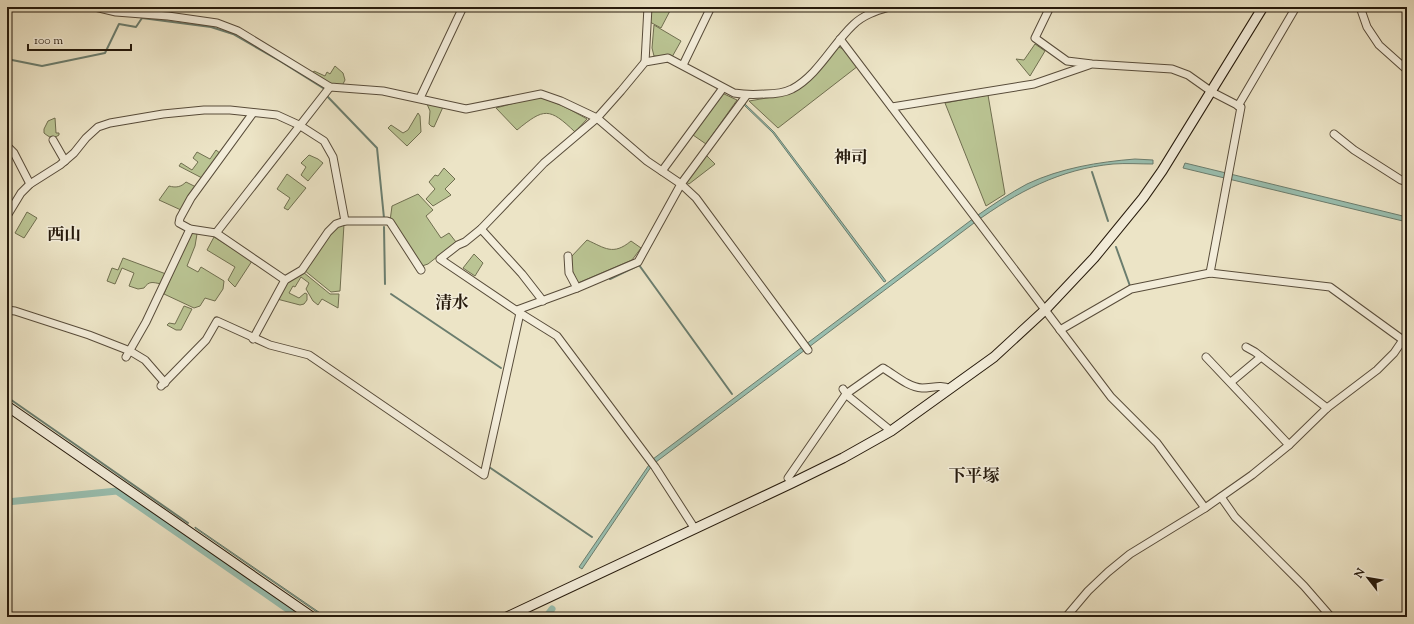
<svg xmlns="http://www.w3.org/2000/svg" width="1414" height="624" viewBox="0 0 1414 624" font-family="'Sorts Mill Goudy','Noto Serif JP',serif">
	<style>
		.green { fill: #bac493; stroke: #706f50 }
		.water { fill: #99bfb0; stroke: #6b7d6e }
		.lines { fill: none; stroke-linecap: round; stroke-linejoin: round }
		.stream { stroke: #6b7d6e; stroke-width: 2 }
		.canal { stroke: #99bfb0; stroke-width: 7 }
		.street-casing { stroke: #584c3a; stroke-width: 9 }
		.secondary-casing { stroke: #261a0c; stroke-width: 11 }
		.street { stroke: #f3edda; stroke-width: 7 }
		.secondary { stroke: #f3edda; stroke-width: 9 }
		.labels { text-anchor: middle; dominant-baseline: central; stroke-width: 3; stroke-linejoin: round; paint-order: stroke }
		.neighbourhood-label { font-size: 17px; font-weight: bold; fill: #261a0c; stroke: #f3edda }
	</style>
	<rect width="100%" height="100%" fill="#ece4c6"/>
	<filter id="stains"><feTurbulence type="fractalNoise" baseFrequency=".005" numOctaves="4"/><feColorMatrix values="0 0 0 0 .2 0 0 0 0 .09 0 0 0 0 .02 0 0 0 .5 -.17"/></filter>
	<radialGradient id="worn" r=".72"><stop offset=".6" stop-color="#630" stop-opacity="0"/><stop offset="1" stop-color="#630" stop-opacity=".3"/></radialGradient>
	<!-- green -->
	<g class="green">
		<polygon points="650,7 672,7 661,28 650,22"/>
		<polygon points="654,25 681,41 672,57 654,56 652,48"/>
		<polygon points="1035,44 1045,51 1030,76 1016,59 1024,60"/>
		<polygon points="838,47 844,49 858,66 778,128 749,101 784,95 792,93"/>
		<polygon points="335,66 343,73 345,80 342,86 330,86 312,74 314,71 325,76 327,72 330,74"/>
		<polygon points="722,93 737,100 706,144 693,135"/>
		<polygon points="988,95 1005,194 986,206 945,103"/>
		<path d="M537,97C555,101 571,110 587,119L575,132C549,107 544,108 517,130L496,108Z"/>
		<polygon points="427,104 443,107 434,127 431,126 429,124 430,111"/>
		<polygon points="418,113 420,116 421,132 407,146 388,128 391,125 403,133 408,130"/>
		<path d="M55,118L56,133H59V135C53,139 50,138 44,133V129L48,121Z"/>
		<polygon points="216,150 221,154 202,178 179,166 181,163 192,170 198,162 193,158 197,152 210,159"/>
		<polygon points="309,155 318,159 323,163 308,181 301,175 306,167 301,163"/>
		<polygon points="706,155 715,164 689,184 686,182"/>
		<polygon points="444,168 455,179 445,189 451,195 433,206 426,199 435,189 429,182 435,175 438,176"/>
		<polygon points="287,174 306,188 288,210 284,208 290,198 277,189"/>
		<path d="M186,182L196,187L181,210L159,200L169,186C176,188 181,187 186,182Z"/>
		<polygon points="418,194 433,210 426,216 441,238 449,233 456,242 428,264 422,266 395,224 390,221 392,206"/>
		<polygon points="27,212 37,218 24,238 15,233"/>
		<polygon points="344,224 340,291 331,292 304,270 337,226"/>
		<polygon points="190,232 197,234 195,246 187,266 198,272 201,267 224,281 223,289 215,301 205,298 200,306 194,308 164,294"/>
		<polygon points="214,237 252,261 235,287 228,280 235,267 207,250"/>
		<path d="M587,240C605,248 613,256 631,241L641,248L632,260L578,283L572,270L571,257Z"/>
		<polygon points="474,254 483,263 475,276 463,268"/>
		<path d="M123,258L166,274L161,284C152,282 149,281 144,288L138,289L129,286L134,273L122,268L115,284L107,281L112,268L118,270Z"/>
		<polygon points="303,272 330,294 339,294 338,308 322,299 318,305 313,301 306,289 309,283 301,277 295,287 293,286 289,293 299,298 305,293 307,294 307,300 304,304 300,305 277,299 285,282"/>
		<polygon points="184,306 192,309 181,330 176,330 167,325 169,323 175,324"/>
	</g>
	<!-- water -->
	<g class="water">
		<polygon points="745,104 774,132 886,281 884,282 773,133 744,105"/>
		<path d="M1135,159L1153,160V164C1140,164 1126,163 1113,164C1060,169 1017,192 974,223L656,462L651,467L582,569L579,567L653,459L978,215C994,204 1010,193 1027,184C1061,168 1098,162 1135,159Z"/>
		<polygon points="1185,163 1407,217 1407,222 1183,168"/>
		<polygon points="195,527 326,617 324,617 195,528"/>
	</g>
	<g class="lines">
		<!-- stream -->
		<g class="stream">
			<polyline points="7,59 42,66 105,53 119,24 136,27 142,18 211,27 233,34 280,61 323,88"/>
			<polyline points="326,95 377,148 384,218"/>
			<polyline points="1092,172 1108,221"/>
			<polyline points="384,227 385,284"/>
			<polyline points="1116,247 1130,286"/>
			<polyline points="610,279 639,265 732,394"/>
			<polyline points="391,294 501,368"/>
			<polyline points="7,397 188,523"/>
			<polyline points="489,467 592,537"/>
		</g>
		<!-- canal -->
		<g class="canal">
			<polyline points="7,502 117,491 299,617"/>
			<polyline points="546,617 552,609"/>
		</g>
		<defs>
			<g id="street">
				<polyline points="95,7 116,12 168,16 217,23 238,31 330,87 383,91 466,109 541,94 561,101 597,118 647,161 681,184 696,198 808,350"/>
				<polyline points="1050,7 1035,38 1067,61 1092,64 1172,69 1188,75 1212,92 1241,107 1210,273"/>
				<polyline points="1360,7 1367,27 1379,45 1407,70"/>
				<polyline points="840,39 1111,397 1157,443 1205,508"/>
				<polyline points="645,62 648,7"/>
				<polyline points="683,65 711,7"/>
				<polyline points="420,98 463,7"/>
				<polyline points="1238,106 1296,7"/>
				<polyline points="892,107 1034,84 1089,65"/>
				<polyline points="253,113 191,198 180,218 179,223 190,229 216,233 285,280"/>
				<polyline points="1334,134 1354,150 1401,180 1407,182"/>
				<polyline points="53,140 65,161"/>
				<polyline points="7,146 14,153 30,184"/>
				<polyline points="662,171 723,88"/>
				<polyline points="7,216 21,193 30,184 60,165 74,153 86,138 98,127 110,123 163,114 204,110 230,110 277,115 299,125 324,141 333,157 345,221"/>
				<polyline points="481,229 522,274 543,301"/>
				<polyline points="216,233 330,87"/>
				<polyline points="568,256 569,273 577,288"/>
				<polyline points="7,310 15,311 89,335 130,351 145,360 165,383"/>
				<polyline points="517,310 577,288 638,262 681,184 746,96"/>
				<polyline points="1060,330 1131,289 1210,273 1330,287 1403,340"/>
				<polyline points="253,339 285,280 302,270 328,232 336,224 345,221 387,221 390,222 421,270"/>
				<polyline points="1246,347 1255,352 1327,408"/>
				<polyline points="126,357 146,322 190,229"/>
				<polyline points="1206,357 1289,445"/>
				<polyline points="1231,382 1261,357"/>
				<polyline points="161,386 206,340 217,321 270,345 309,355 484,475 520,313"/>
				<polyline points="843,389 848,396 891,431"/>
				<path d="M788,478L846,394L883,368C895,375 908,387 922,388C933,388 940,384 950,389"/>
				<polyline points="1221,497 1235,517 1304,586 1331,617"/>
				<path d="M695,529L655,467L557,336L520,313L440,259L458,245L465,242L481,229L544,163L597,118L621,91L645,62L668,58L734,93C746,95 753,95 765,94C773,94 784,93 792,89C818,75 832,45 853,25C863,15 876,11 889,7"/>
				<polyline points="1066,617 1088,591 1108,572 1130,554 1205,508 1252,475 1289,445 1327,408 1377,370 1394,353 1407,334"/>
			</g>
			<g id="secondary">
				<polyline points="7,406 312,617"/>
				<polyline points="507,617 792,483 843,458 891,431 994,357 1045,310 1094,258 1143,198 1162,171 1263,7"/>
			</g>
		</defs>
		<!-- street casing -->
		<use href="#street" class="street-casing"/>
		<!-- secondary casing -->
		<use href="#secondary" class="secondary-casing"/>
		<!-- street -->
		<use href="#street" class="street"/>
		<!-- secondary -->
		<use href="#secondary" class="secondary"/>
	</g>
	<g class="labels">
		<!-- neighbourhood labels -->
		<g class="neighbourhood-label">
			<text x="851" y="159">神司</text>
			<text x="64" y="236">西山</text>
			<text x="452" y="304">清水</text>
			<text x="974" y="477">下平塚</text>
		</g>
	</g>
	<!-- margin -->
	<rect width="1414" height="624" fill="none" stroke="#ece4c6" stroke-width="24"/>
	<rect x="8" y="8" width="1398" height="608" fill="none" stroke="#261a0c" stroke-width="2"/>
	<rect x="12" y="12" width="1390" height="600" fill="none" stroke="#261a0c"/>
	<!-- north arrow -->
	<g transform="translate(1368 578) rotate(301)" stroke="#f3edda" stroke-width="3" paint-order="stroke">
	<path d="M0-3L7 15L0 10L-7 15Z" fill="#261a0c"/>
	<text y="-6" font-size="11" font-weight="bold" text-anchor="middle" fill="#261a0c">N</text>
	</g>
	<!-- scale -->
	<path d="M28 44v6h103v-6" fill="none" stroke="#261a0c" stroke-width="2"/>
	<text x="34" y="44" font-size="12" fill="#261a0c" stroke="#f3edda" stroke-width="3" paint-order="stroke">100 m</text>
	<rect width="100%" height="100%" filter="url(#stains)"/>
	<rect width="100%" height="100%" fill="url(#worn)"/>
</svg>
